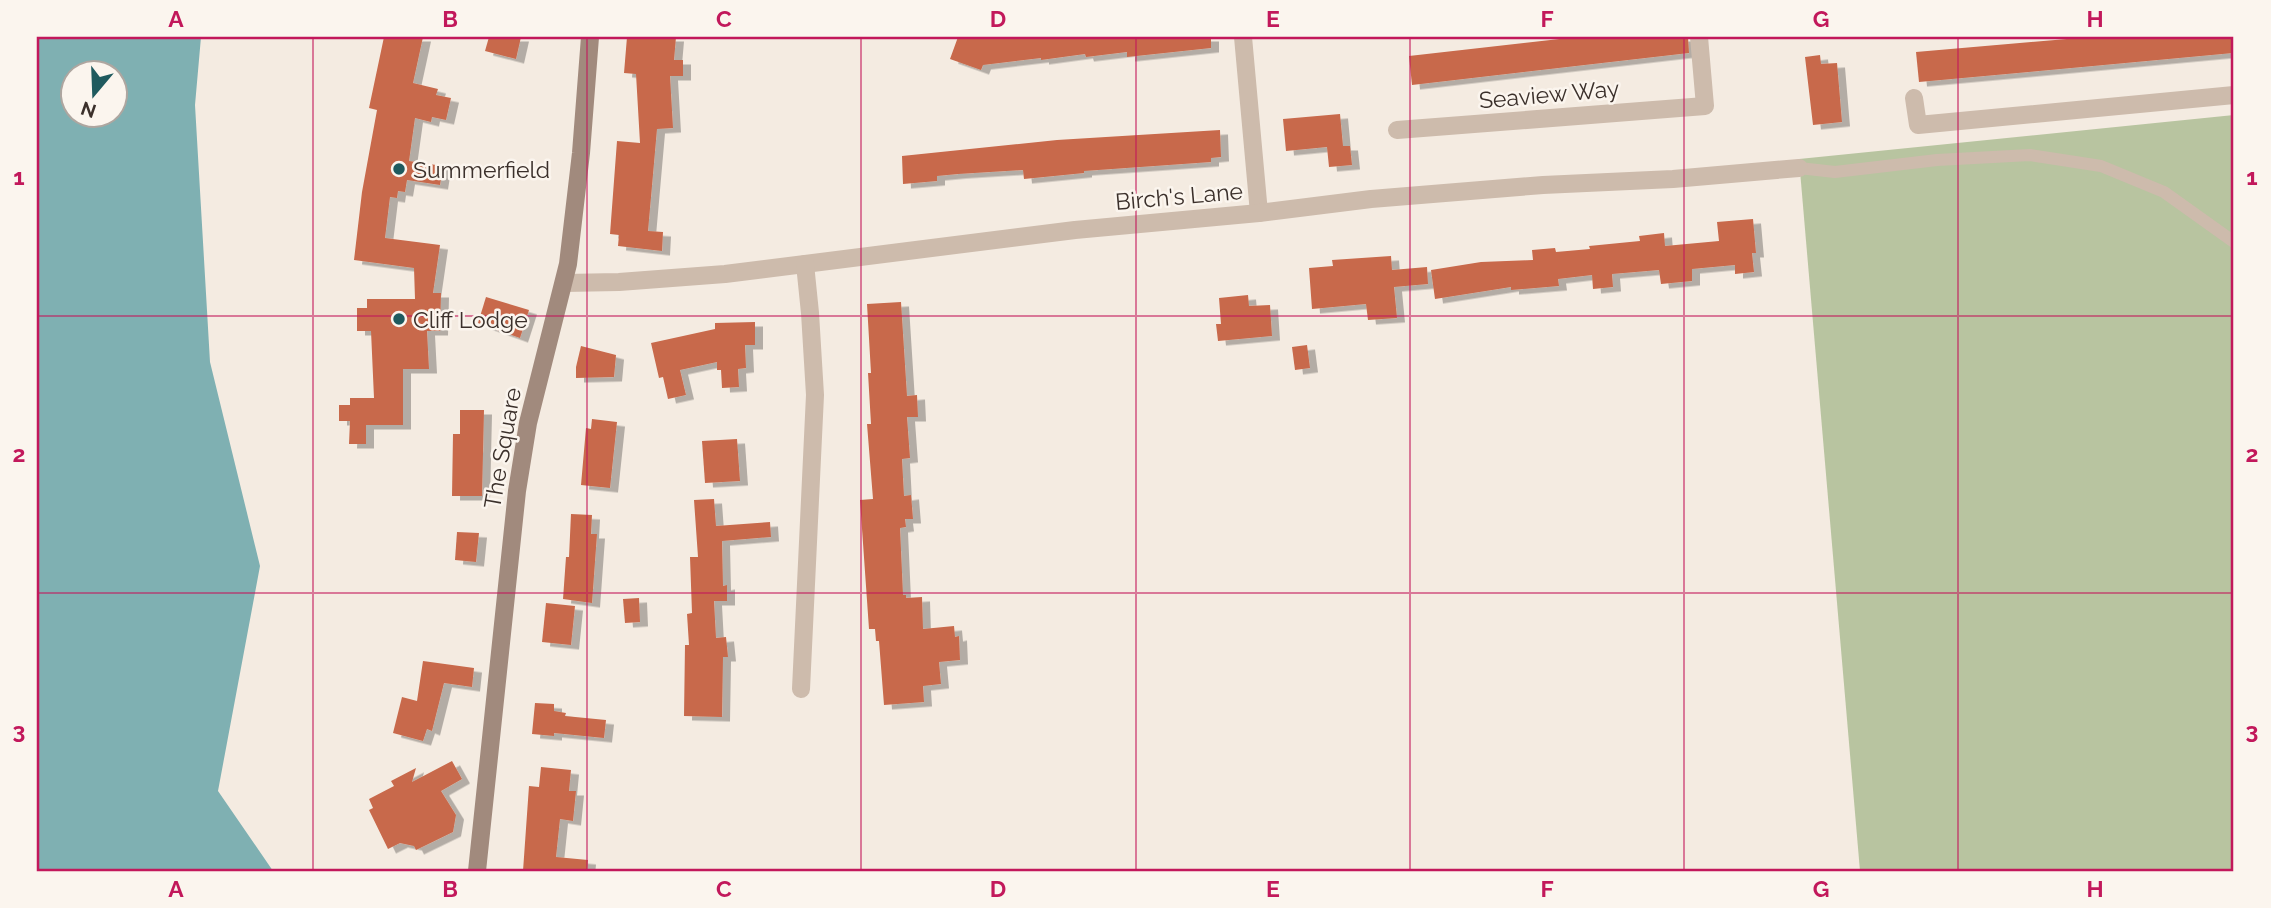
<svg xmlns="http://www.w3.org/2000/svg" width="2271" height="908" viewBox="0 0 2271 908" font-family="Raleway,sans-serif">
	<style>
		.green { fill: #b8c4a0 }
		.water { fill: #7fb0b2; fill-rule: evenodd }
		.building { fill: #c8694b; filter: url(#shadow) }
		.lines { fill: none; stroke-linecap: round; stroke-linejoin: round }
		.service { stroke: #cdbbac; stroke-width: 12 }
		.minor { stroke: #cdbbac; stroke-width: 18 }
		.secondary { stroke: #a18a7d; stroke-width: 18 }
		.grid { fill: none; stroke: #c2185b; stroke-width: 2; stroke-opacity: 0.55 }
		.poi-dot { fill: #1f5a5e; stroke: #fbf5ee; stroke-width: 2.5 }
		.labels { text-anchor: middle; dominant-baseline: central; stroke-width: 5; stroke-linejoin: round; paint-order: stroke }
		.street-label { font-size: 23px; fill: #3b302b; stroke: #fbf5ee }
		.poi-label { font-size: 23px; fill: #3b302b; stroke: #fbf5ee; text-anchor: start }
		.neatline { fill: none; stroke: #c2185b; stroke-width: 2.5 }
		.grid-label { font-size: 23px; text-anchor: middle; font-weight: bold; fill: #c2185b }
	</style>
	<defs>
		<filter id="shadow"><feDropShadow dx="8" dy="4.5" stdDeviation="0" flood-color="#0004"/></filter>
	</defs>
	<rect width="100%" height="100%" fill="#f4ebe1"/>
	<!-- green -->
	<polygon class="green" points="2234,115 2234,871 1860,871 1799,159"/>
	<!-- water -->
	<path class="water" d="M37,37H201L195,105L210,362L260,566L218,791L273,871H37ZM74,74H116V116H74Z"/>
	<!-- building -->
	<g class="building">
		<polygon points="384,37 423,37 413,83 438,89 436,95 451,98 446,120 432,117 431,122 415,118 409,161 443,166 440,185 407,180 405,192 398,191 397,198 390,197 385,238 440,245 433,293 441,293 440,331 427,331 429,369 403,369 403,425 366,425 366,444 349,444 350,421 339,421 339,405 350,405 350,398 374,398 371,331 357,331 357,308 367,308 367,299 415,299 414,268 354,260 362,192 377,110 369,108"/>
		<polygon points="489,37 521,37 516,59 485,51"/>
		<polygon points="627,37 676,37 674,60 683,60 683,76 670,76 673,128 657,129 648,231 663,232 662,251 618,246 619,235 610,234 617,141 640,143 636,74 624,73"/>
		<polygon points="958,37 975,37 983,39 999,37 1211,37 1211,48 1127,57 1127,52 1086,57 1085,54 1041,60 1041,58 983,65 981,70 950,59"/>
		<polygon points="1577,37 1688,37 1689,53 1412,85 1409,56"/>
		<polygon points="2090,37 2232,37 2233,53 1919,82 1916,52"/>
		<polygon points="1820,55 1821,64 1837,63 1842,122 1813,125 1805,57"/>
		<polygon points="1340,114 1343,146 1350,146 1352,165 1329,167 1327,147 1286,151 1283,119"/>
		<polygon points="1220,130 1221,157 1211,158 1211,162 1084,171 1084,173 1024,179 1023,170 958,174 937,176 937,181 903,184 902,156 1057,140"/>
		<polygon points="1753,219 1756,253 1752,253 1754,272 1735,274 1735,265 1692,269 1692,281 1661,284 1659,270 1612,274 1613,287 1593,289 1592,275 1558,279 1559,286 1511,290 1511,287 1435,299 1431,270 1481,262 1533,260 1532,250 1555,248 1556,252 1590,249 1589,246 1640,241 1639,236 1664,233 1665,246 1719,241 1717,222"/>
		<polygon points="1391,256 1392,270 1427,267 1428,284 1394,287 1397,318 1368,320 1366,304 1312,309 1309,268 1333,266 1332,260"/>
		<polygon points="1248,295 1249,306 1270,305 1272,336 1218,341 1216,324 1221,324 1219,298"/>
		<polygon points="486,297 529,310 520,338 478,323"/>
		<polygon points="901,302 907,396 917,395 918,417 907,417 910,458 902,459 904,496 911,495 913,519 905,519 906,527 900,528 903,595 906,595 906,598 922,597 923,629 954,626 955,637 959,636 960,660 939,662 941,684 923,686 924,702 884,705 879,641 876,641 875,629 869,629 860,500 873,499 867,424 871,424 868,373 871,373 867,304"/>
		<polygon points="755,322 755,345 745,345 746,368 738,369 739,387 722,388 721,370 717,370 717,362 680,370 686,395 668,399 663,377 659,378 651,343 715,329 715,323"/>
		<polygon points="1307,345 1310,368 1295,370 1292,347"/>
		<polygon points="581,346 616,355 614,377 576,378 576,367"/>
		<polygon points="460,410 484,410 482,496 452,496 453,434 460,434"/>
		<polygon points="592,419 617,422 610,488 581,485 586,428 591,429"/>
		<polygon points="737,439 740,481 705,483 702,441"/>
		<polygon points="714,499 716,526 770,522 771,537 722,541 723,586 727,585 727,601 714,601 716,638 726,637 728,657 723,657 722,717 684,716 685,645 689,645 687,614 692,613 690,557 698,557 694,500"/>
		<polygon points="571,514 592,515 591,534 597,534 592,603 563,599 566,557 569,557"/>
		<polygon points="457,532 479,533 476,562 455,560"/>
		<polygon points="639,598 640,622 625,623 623,599"/>
		<polygon points="546,603 575,606 571,645 542,642"/>
		<polygon points="423,661 474,668 472,687 444,683 432,731 427,729 423,741 393,733 402,697 417,701"/>
		<polygon points="535,703 554,704 554,711 566,713 565,716 606,720 604,738 554,733 554,736 532,734"/>
		<polygon points="452,761 462,779 441,791 456,815 453,832 416,850 414,846 400,843 388,849 369,810 373,808 369,799 394,786 391,781 416,768 412,782"/>
		<polygon points="541,767 571,770 569,791 576,791 573,821 560,819 556,857 588,860 587,871 523,871 529,786 539,787"/>
	</g>
	<g class="lines">
		<!-- service -->
		<polyline class="service" points="1799,168 1835,172 1937,160 2030,155 2101,166 2164,192 2234,242"/>
		<!-- minor -->
		<g class="minor">
			<polyline points="1243,37 1259,213"/>
			<polyline points="1914,98 1918,125 2234,95"/>
			<polyline points="1397,130 1705,106 1699,37"/>
			<polyline points="564,283 619,282 725,274 1075,230 1259,213 1371,199 1543,185 1673,179 1799,168"/>
			<polyline points="801,689 815,395 810,313 805,264"/>
		</g>
		<!-- secondary -->
		<polyline class="secondary" points="477,871 517,491 528,423 568,264 581,153 590,37"/>
	</g>
	<!-- grid -->
	<path class="grid" d="M313,37V871M587,37V871M861,37V871M1136,37V871M1410,37V871M1684,37V871M1958,37V871M37,316H2234M37,593H2234"/>
	<!-- markers -->
	<g class="poi-dot">
		<circle cx="399" cy="169" r="7"/>
		<circle cx="399" cy="319" r="7"/>
	</g>
	<g class="labels">
		<!-- street labels -->
		<g class="street-label">
			<text transform="translate(1549 94) rotate(-5)">Seaview Way</text>
			<text transform="translate(1179 196) rotate(-5)">Birch's Lane</text>
			<text transform="translate(502 448) rotate(-80)">The Square</text>
		</g>
		<!-- poi labels -->
		<g class="poi-label">
			<text x="413" y="169">Summerfield</text>
			<text x="413" y="319">Cliff Lodge</text>
		</g>
	</g>
	<!-- border -->
	<rect width="2271" height="908" fill="none" stroke="#fbf5ee" stroke-width="77"/>
	<!-- north arrow -->
	<g transform="translate(94 94) rotate(199)"><circle r="33" fill="#fbf5ee" stroke="#aea6a0" stroke-width="2"/>
	<path d="M0-5L12 26L0 18L-12 26Z" fill="#1f5a5e"/>
	<text y="-10" font-size="19" font-weight="bold" text-anchor="middle" fill="#3b302b">N</text>
	</g>
	<rect x="38" y="38" width="2194" height="832" class="neatline"/>
	<g class="grid-label">
		<text x="176" y="27">A</text>
		<text x="450" y="27">B</text>
		<text x="724" y="27">C</text>
		<text x="998" y="27">D</text>
		<text x="1273" y="27">E</text>
		<text x="1547" y="27">F</text>
		<text x="1821" y="27">G</text>
		<text x="2095" y="27">H</text>
		<text x="19" y="185">1</text>
		<text x="2252" y="185">1</text>
		<text x="19" y="462">2</text>
		<text x="2252" y="462">2</text>
		<text x="19" y="739">3</text>
		<text x="2252" y="739">3</text>
		<text x="176" y="897">A</text>
		<text x="450" y="897">B</text>
		<text x="724" y="897">C</text>
		<text x="998" y="897">D</text>
		<text x="1273" y="897">E</text>
		<text x="1547" y="897">F</text>
		<text x="1821" y="897">G</text>
		<text x="2095" y="897">H</text>
	</g>
</svg>
